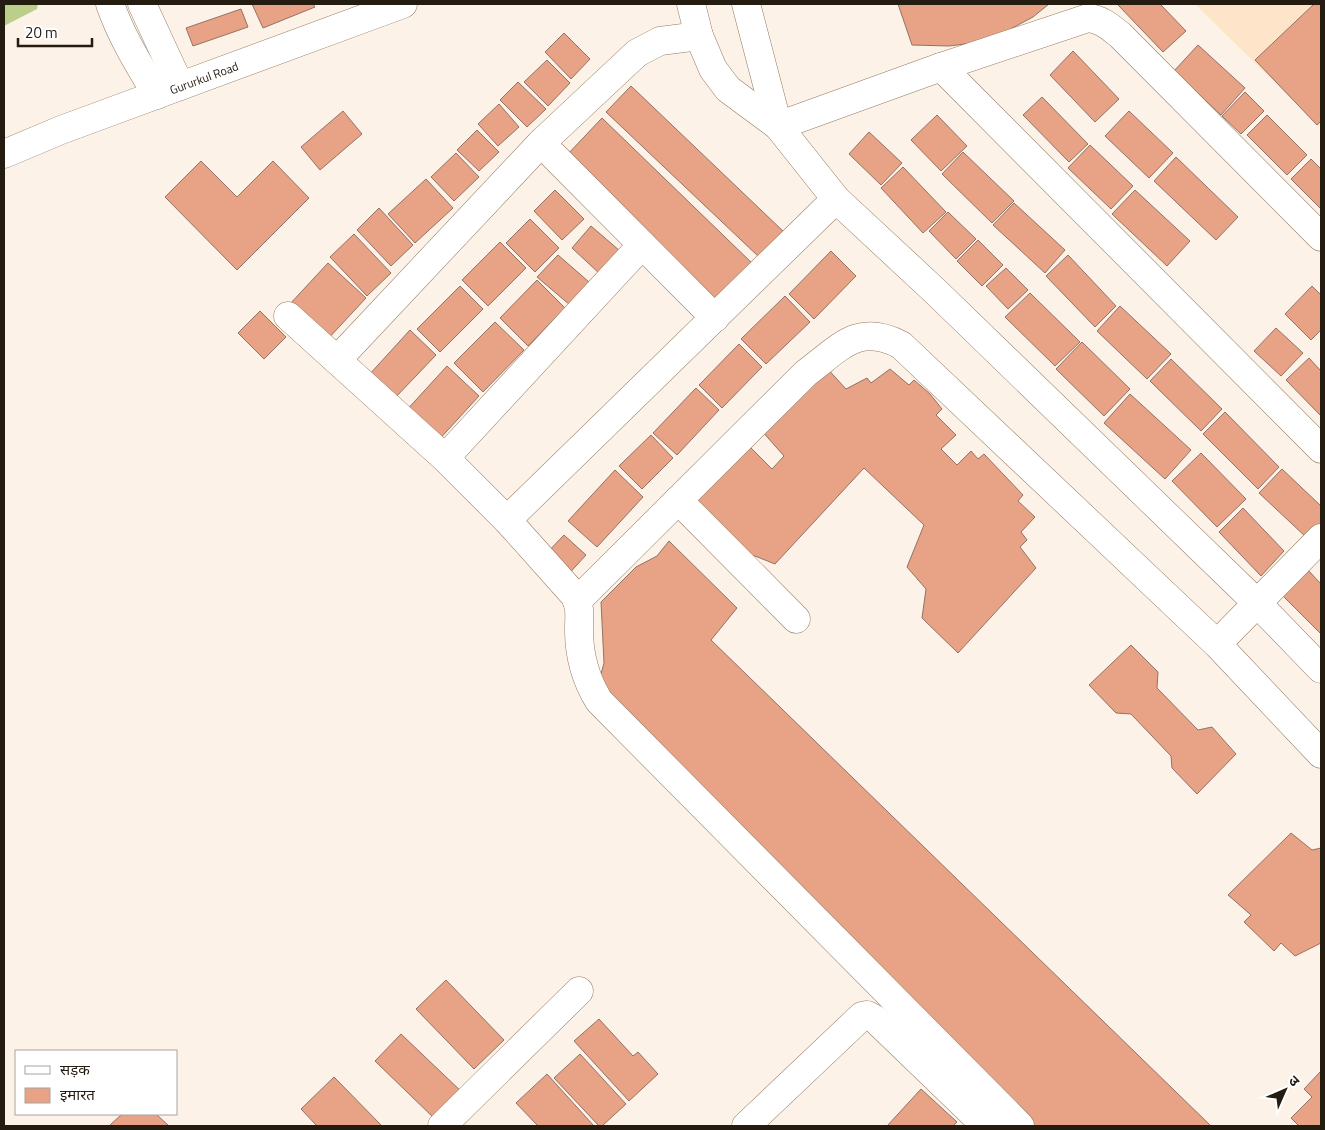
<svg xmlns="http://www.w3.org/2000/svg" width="1325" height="1130" viewBox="0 0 1325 1130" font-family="'Titillium Web','Noto Sans Devanagari',sans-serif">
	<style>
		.built { fill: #fee5ca }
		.water { fill: #bbcf8b }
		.building { fill: #e8a285; stroke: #937265 }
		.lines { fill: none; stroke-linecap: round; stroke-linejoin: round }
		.minor-casing { stroke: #947c63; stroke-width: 29 }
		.minor { stroke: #fff; stroke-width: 28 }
		.labels { text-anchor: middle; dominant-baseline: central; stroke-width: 5; stroke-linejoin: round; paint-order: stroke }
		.street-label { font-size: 12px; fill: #241b11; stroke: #fff }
	</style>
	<rect width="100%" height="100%" fill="#fcf2e7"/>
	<!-- built -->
	<polygon class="built" points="1195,4 1321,4 1321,128"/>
	<!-- water -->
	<polygon class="water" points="4,4 38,4 37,9 4,26"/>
	<!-- building -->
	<g class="building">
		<polygon points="252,4 313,4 315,7 263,28"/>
		<polygon points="898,4 1049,4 1033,17 988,41 949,46 912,45"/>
		<polygon points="1119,4 1160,4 1186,31 1163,52 1118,5"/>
		<polygon points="1314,4 1321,4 1321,121 1317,125 1255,60"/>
		<polygon points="241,9 248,27 193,46 186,28"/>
		<polygon points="564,33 590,59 571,79 545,52"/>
		<polygon points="1198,45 1245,88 1221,115 1174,71"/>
		<polygon points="1073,51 1119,99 1095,122 1050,75"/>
		<polygon points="547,60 570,83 548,106 524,82"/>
		<polygon points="518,82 546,109 527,127 500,100"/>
		<polygon points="631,86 784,232 759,257 606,112"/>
		<polygon points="1245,92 1264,111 1241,134 1222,116"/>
		<polygon points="1042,97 1088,144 1069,162 1023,115"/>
		<polygon points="499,104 519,127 498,146 478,124"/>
		<polygon points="343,111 362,134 320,170 301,147"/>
		<polygon points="1129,111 1173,153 1149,178 1105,136"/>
		<polygon points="937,115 967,146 941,171 911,140"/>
		<polygon points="1267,115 1307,155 1287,175 1247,135"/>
		<polygon points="602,118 755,266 720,303 567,155"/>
		<polygon points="477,130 499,152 479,171 457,150"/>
		<polygon points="869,132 902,163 881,185 849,154"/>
		<polygon points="1090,145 1133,186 1111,209 1068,168"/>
		<polygon points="963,152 1014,201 992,223 942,174"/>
		<polygon points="456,153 479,177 454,201 431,177"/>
		<polygon points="1176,157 1238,217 1216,240 1154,181"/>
		<polygon points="1311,159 1321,169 1321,209 1291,179"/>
		<polygon points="201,161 237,197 273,161 309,198 237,270 165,197"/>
		<polygon points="903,167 946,212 923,233 881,188"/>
		<polygon points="426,179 453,208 415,243 388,214"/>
		<polygon points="555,190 584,219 562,240 534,211"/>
		<polygon points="1135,190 1190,241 1167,266 1112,214"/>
		<polygon points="1014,203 1065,250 1045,273 993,225"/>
		<polygon points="379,208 413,245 391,266 357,230"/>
		<polygon points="948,212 976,239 956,259 929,231"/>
		<polygon points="530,219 559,248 535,272 506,243"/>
		<polygon points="591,226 620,251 600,274 572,248"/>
		<polygon points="354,234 391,273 367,296 330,257"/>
		<polygon points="978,240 1003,265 982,286 957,261"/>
		<polygon points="500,242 526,268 488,306 462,280"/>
		<polygon points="831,251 856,276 814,319 789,294"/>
		<polygon points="558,255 589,282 570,305 537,277"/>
		<polygon points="1068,255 1116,306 1095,327 1046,276"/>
		<polygon points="328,263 366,298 326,341 289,305"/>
		<polygon points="1006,268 1028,290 1008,309 986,286"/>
		<polygon points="537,280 565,308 528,346 500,318"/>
		<polygon points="460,286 483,309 440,352 417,329"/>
		<polygon points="1312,286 1321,295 1321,330 1311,340 1285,314"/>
		<polygon points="1030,293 1080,342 1055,366 1005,317"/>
		<polygon points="785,296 810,322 766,364 741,339"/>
		<polygon points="1120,306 1171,354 1147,379 1097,331"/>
		<polygon points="260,311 286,337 264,359 238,333"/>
		<polygon points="495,322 524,350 483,392 454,363"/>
		<polygon points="1276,328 1303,353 1281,376 1254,351"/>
		<polygon points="410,330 436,355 393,400 368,376"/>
		<polygon points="1082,342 1130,389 1104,416 1056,369"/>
		<polygon points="739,344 762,367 722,408 699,385"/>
		<polygon points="1309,358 1321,371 1321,416 1286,380"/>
		<polygon points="1171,359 1222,409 1201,431 1150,381"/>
		<polygon points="824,365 846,389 867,378 871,383 890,369 909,385 914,380 930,394 942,409 936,415 956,435 941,449 957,465 971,451 978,459 984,454 1023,495 1018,501 1035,517 1021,532 1027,540 1020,547 1036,568 958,653 922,618 926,589 907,567 924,525 864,468 775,564 755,556 749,557 728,540 698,500 748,445 772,469 784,456 761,430"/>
		<polygon points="447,366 479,396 436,443 404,413"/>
		<polygon points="696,388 719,410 677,455 653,433"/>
		<polygon points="1130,394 1191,450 1165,479 1104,423"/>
		<polygon points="1225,412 1279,467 1258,489 1203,434"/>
		<polygon points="651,435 673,458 642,489 619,466"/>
		<polygon points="1201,453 1246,499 1217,527 1172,481"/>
		<polygon points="1282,469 1321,506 1321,523 1307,538 1259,493"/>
		<polygon points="615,470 643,497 597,547 568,521"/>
		<polygon points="1243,508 1284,551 1261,576 1219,532"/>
		<polygon points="564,535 586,555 565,578 543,557"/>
		<polygon points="669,541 737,608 711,640 1211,1126 1031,1126 596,692 604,663 601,602 636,567 657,556"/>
		<polygon points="1307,569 1321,584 1321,634 1281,594"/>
		<polygon points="1131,645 1158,672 1157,688 1198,730 1212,727 1236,754 1197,794 1172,768 1171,756 1131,714 1116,713 1089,685"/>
		<polygon points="1291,833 1312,850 1321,848 1321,943 1295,956 1281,943 1274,951 1244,922 1251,915 1228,895"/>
		<polygon points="446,980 504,1040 474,1069 416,1009"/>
		<polygon points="599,1019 633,1056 638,1052 658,1074 629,1101 574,1041"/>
		<polygon points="401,1034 465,1095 438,1122 375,1061"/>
		<polygon points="580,1054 626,1104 602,1126 599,1126 554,1078"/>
		<polygon points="1321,1071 1321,1126 1299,1126 1291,1118 1312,1097 1304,1089"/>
		<polygon points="547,1074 594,1126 538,1126 516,1103"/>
		<polygon points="334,1077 382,1126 317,1126 301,1109"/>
		<polygon points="921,1089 957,1122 953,1126 887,1126"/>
		<polygon points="122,1114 156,1114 169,1126 109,1126"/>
	</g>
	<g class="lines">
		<defs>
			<g id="minor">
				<path d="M110,4C121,36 139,65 157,95"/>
				<polyline points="142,4 180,86"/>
				<polyline points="691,4 699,36 713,69 728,89 778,126 836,199 935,291 1257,603 1321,669"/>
				<polyline points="746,4 778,126"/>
				<polyline points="941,67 1321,449"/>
				<path d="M778,126L941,67L1088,18C1101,19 1110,27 1120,35L1321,237"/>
				<polyline points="541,143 715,318"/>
				<path id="s1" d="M4,154L61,130L403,4"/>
				<path d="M288,316L445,458L507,520L575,596C581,608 579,617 579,630C579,655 586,680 599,701L1020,1126"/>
				<polyline points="337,360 541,143 637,53 660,41 699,36"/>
				<polyline points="445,458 642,245"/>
				<polyline points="678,500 796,619"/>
				<polyline points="507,520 836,199"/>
				<path d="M577,601L806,373C840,348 858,322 901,345L1217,644L1321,754"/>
				<polyline points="1217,644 1321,538"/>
				<polyline points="442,1126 579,991"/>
				<polyline points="746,1126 862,1016 867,1015 875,1019 986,1126"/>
			</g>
		</defs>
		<!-- minor casing -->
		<use href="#minor" class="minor-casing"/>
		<!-- minor -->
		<use href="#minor" class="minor"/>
	</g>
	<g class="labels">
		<!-- street labels -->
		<g class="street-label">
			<text stroke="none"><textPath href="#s1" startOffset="214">Gururkul Road</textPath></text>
		</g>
	</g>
	<!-- border -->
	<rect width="1325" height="1130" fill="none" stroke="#241b11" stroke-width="10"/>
	<!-- legend -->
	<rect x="15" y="1050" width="162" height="65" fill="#ffffff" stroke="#a7a4a0"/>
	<rect x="25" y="1066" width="25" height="8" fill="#ffffff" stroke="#a7a4a0"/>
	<text x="60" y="1075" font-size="15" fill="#241b11">सड़क</text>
	<rect x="25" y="1088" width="25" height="15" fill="#e8a285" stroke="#a7a4a0"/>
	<text x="60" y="1100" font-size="15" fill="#241b11">इमारत</text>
	<!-- north arrow -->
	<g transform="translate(1285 1090) rotate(45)" stroke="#ffffff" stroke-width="4" paint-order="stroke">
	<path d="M0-4L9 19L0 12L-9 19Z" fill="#241b11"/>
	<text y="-8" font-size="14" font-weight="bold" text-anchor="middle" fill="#241b11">उ</text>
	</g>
	<!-- scale -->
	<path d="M18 38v8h74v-8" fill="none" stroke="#241b11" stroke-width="2.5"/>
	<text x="25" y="38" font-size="15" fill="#241b11" stroke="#ffffff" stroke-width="4" paint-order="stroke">20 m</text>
</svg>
